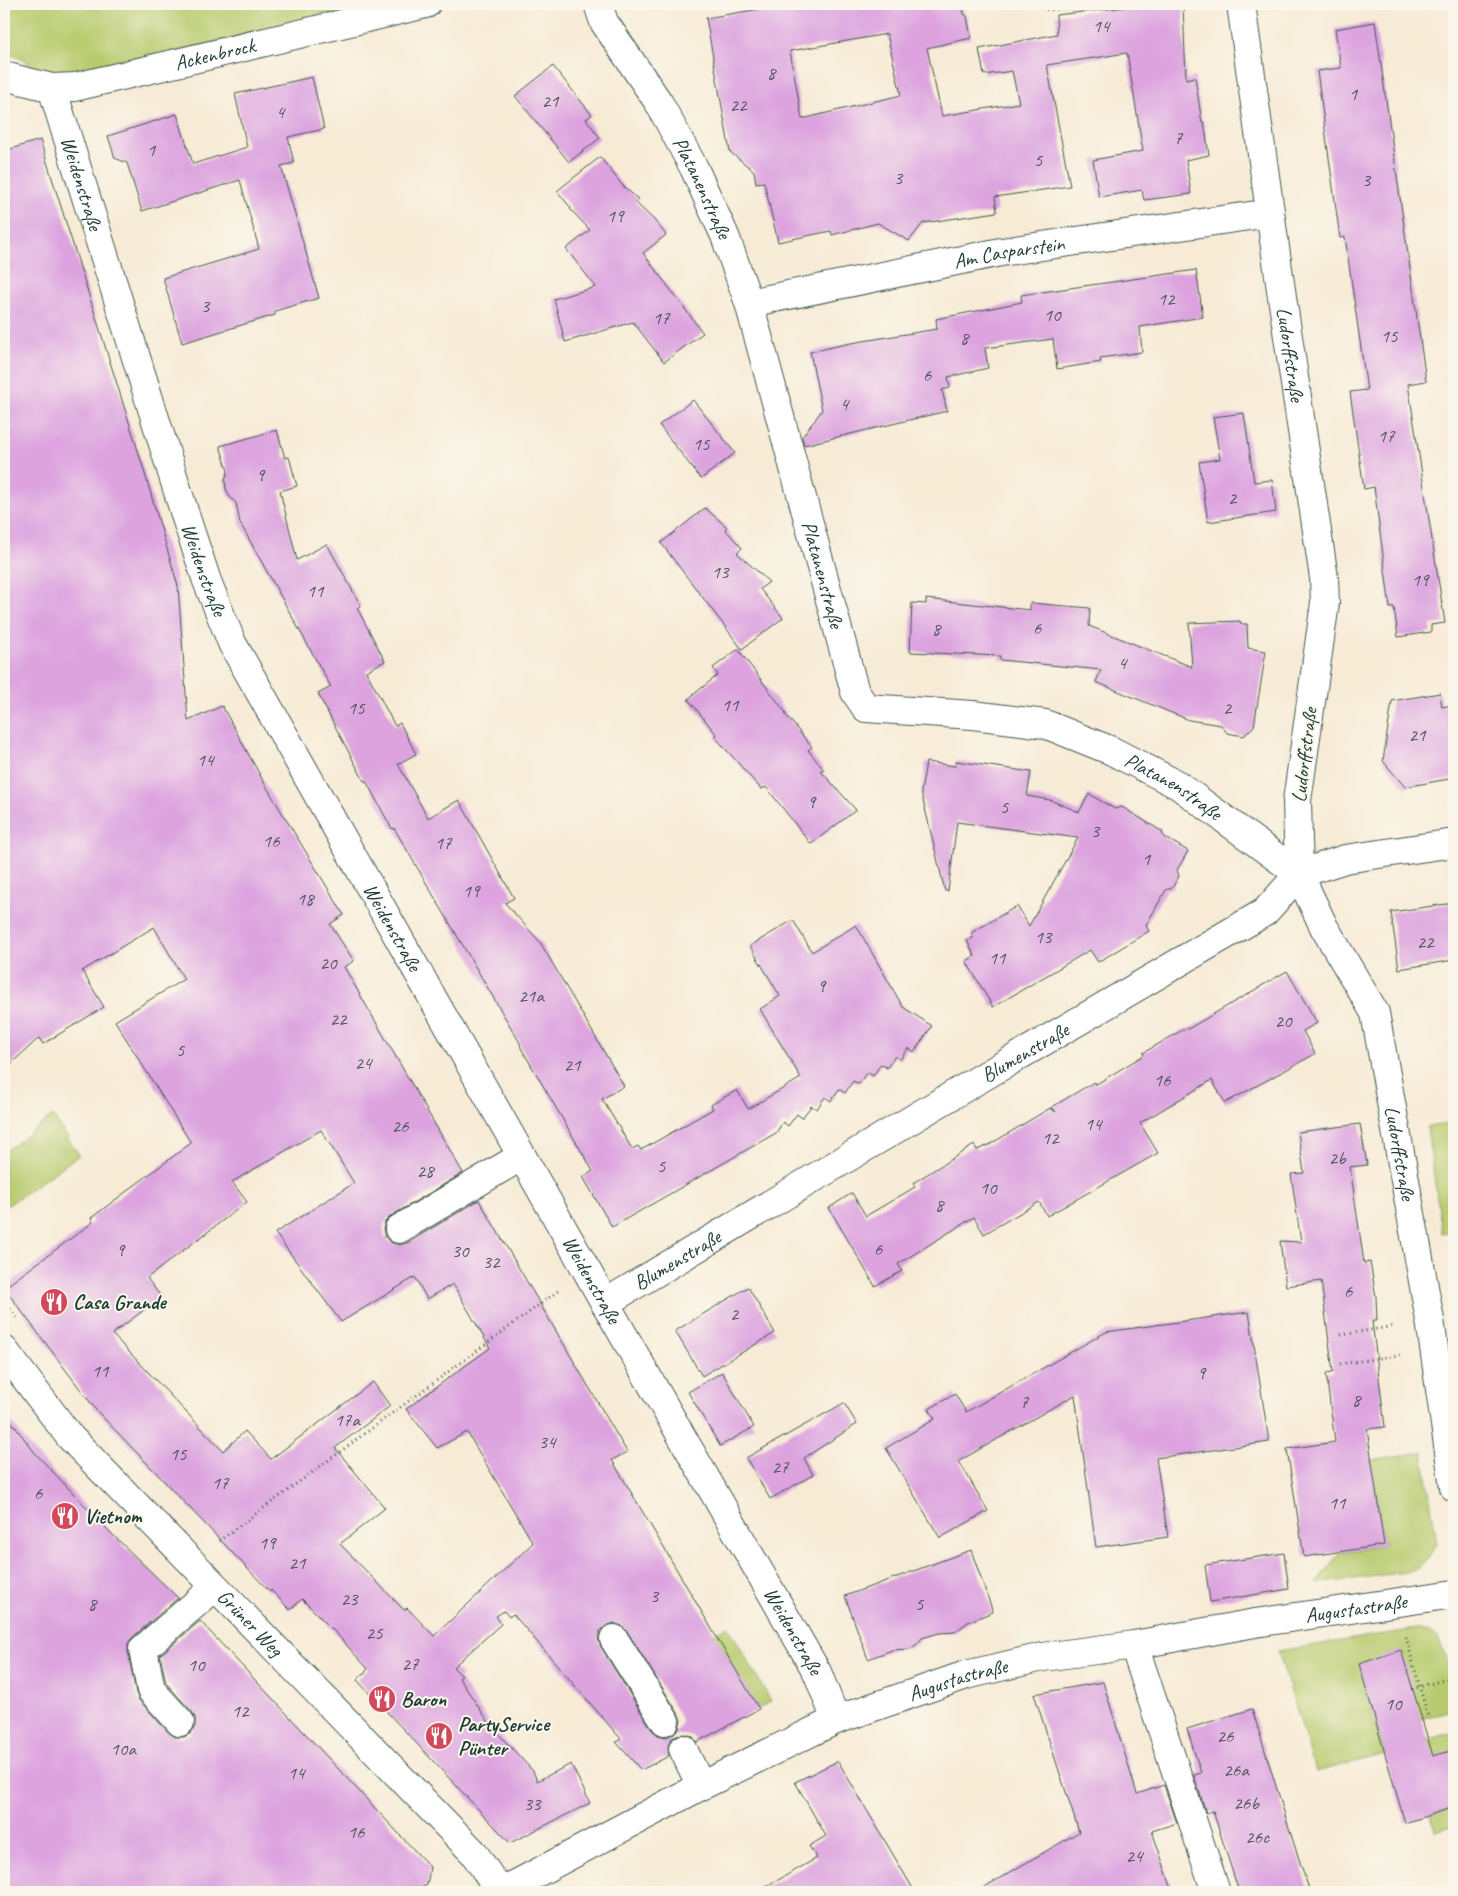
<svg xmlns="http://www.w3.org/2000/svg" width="1458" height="1896" viewBox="0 0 1458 1896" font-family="Caveat,sans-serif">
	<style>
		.green { fill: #b8ca6d; stroke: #6c8450 }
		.building { fill: #dca3df; fill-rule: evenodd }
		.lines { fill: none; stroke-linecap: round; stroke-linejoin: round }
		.minor-casing { stroke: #3f574c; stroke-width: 30 }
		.path { stroke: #3f574c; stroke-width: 3; stroke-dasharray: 1 4; stroke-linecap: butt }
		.minor { stroke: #fff; stroke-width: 28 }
		.labels { text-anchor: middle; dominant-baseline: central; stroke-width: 4; stroke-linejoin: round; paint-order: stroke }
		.number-label { font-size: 19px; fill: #4e565f }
		.street-label { font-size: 21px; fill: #1f3d34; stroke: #fbf7ec }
		.poi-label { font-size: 21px; font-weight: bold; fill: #1f3d34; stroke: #fbf7ec; text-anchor: start }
	</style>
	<rect width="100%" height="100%" fill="#fbf7ec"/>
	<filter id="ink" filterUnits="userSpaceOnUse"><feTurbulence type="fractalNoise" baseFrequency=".02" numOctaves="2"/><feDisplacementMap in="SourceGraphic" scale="10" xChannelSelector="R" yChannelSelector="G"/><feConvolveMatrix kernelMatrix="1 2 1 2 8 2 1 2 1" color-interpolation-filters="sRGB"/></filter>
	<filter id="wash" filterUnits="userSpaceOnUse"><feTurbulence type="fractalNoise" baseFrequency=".0096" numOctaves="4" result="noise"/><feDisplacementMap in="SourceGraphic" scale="20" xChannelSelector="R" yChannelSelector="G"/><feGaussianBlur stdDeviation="1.12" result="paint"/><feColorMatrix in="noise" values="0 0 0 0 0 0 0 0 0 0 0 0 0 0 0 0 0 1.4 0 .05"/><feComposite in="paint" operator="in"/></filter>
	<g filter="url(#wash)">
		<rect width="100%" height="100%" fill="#f7ebd6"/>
		<!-- green -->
		<g class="green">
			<polygon points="4,4 387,4 52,80 18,57 4,53"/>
			<polygon points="53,1116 79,1155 4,1208 4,1152"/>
			<polygon points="1454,1123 1454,1231 1442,1233 1427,1127"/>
			<path d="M1423,1452L1437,1544C1431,1556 1425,1564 1414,1571L1315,1584L1340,1552L1384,1545L1375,1484L1370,1460Z"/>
			<polygon points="728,1626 771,1701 759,1709 714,1634"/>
			<polygon points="1416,1629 1428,1632 1438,1639 1446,1656 1454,1675 1454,1709 1378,1732 1385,1754 1316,1772 1278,1651"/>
			<polygon points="1454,1731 1454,1750 1418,1761 1428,1740"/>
			<polygon points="1454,1807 1454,1825 1435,1831 1431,1815"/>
		</g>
		<g id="blocks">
			<!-- building -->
			<g class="building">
				<path d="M789,4H963L964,14L967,16L971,38L927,48L942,116L1019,103L1012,71L984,75L979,49L1057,34L1056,15L1126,7V4H1183L1186,79L1195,77L1202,123L1204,122L1209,155L1186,160L1191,194L1144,200L1142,190L1099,197L1093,160L1143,151L1127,53L1047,65L1070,186L995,197L997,212L923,223L909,241L878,223L832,235L831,231L778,242L764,182L756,183L754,171L730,152L706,18ZM887,34L901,95L802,119L790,51Z"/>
				<polygon points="1375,22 1426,381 1408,384 1445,623 1431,625 1431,632 1398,637 1394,607 1390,608 1374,487 1364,489 1350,392 1367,390 1345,237 1340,238 1317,71 1341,68 1335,29"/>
				<polygon points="553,66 592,115 586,119 600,138 569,162 515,96"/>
				<polygon points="312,77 324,129 288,137 294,163 281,166 319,298 275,311 275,315 182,343 163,278 259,249 240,180 142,211 127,163 115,158 108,136 177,114 193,164 247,147 235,94"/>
				<path d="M40,140L140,457L178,586L188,721L222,706L266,786L344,915L330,924L354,961L344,967L463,1173L391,1216L385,1222L383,1229L385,1237L392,1243L399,1245L407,1243L479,1200L627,1452L612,1460L759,1709L697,1742L692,1736L685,1734L676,1735L670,1740L668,1747L669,1756L641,1770L616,1742L621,1739L513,1614L509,1617L504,1611L496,1616L501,1624L453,1667L462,1676L459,1678L492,1727L533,1771L537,1781L571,1764L590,1803L510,1843L357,1680L368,1669L333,1630L302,1599L290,1610L271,1590L270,1592L96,1410L4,1288L93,1222L91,1218L191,1143L115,1021L184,979L154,927L82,971L104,1007L43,1044L39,1038L4,1070V151ZM321,1130L354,1183L275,1233L341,1322L415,1277L427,1299L453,1284L490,1348L406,1409L437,1448L467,1432L533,1543L434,1636L407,1608L404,1610L340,1544L385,1508L335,1448L390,1406L373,1382L271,1459L245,1431L223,1451L112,1334L161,1297L147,1278L247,1202L232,1182ZM614,1623L622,1626L627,1631L678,1713L681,1720L679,1728L673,1734L666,1737L658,1735L652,1730L601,1647L598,1639L600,1631L606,1626Z"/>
				<polygon points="600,157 623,186 638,199 635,202 654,220 666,235 643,253 703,333 664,362 633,322 565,342 554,299 596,287 566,249 590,230 570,209 571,208 557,191"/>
				<polygon points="1196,270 1203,317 1140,327 1142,352 1100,358 1101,362 1057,369 1053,339 985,348 988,368 948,377 950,388 942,390 947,411 804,445 802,437 822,410 810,352 851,343 937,329 936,319 1022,302 1021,295"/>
				<polygon points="693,400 735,453 701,479 659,425"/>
				<polygon points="1244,413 1254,482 1272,480 1276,512 1208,522 1199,462 1220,459 1213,417"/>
				<polygon points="277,430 285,458 289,457 297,486 280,491 297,560 327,544 361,606 357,608 385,661 366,671 395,726 400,723 416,754 398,764 428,818 459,800 514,898 505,903 540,942 624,1086 602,1099 632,1149 638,1146 641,1150 713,1109 711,1105 737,1090 748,1109 801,1078 760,1009 780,996 750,946 793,920 812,952 856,925 903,1007 932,1026 914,1052 908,1048 900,1060 895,1056 887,1068 881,1064 873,1076 867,1072 859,1084 853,1081 845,1093 839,1089 831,1101 825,1097 817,1109 811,1106 802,1118 797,1114 788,1126 783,1122 776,1133 612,1227 583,1177 593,1171 521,1048 520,1043 394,828 392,829 366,781 364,781 318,694 331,687 240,523 236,503 230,497 226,489 225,480 228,471 220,446"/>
				<polygon points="705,508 727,527 725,529 742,548 737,553 769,582 760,589 783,618 742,649 661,543"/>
				<polygon points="926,599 1030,610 1030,603 1090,608 1089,626 1192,667 1189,623 1240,621 1241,624 1247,624 1248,648 1266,651 1254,726 1244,736 1227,733 1221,725 1189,720 1096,682 1101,670 1000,660 1000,656 910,652 912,603 926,604"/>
				<polygon points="738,649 786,713 785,714 812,747 808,750 824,770 820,770 856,810 811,844 766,787 761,789 715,737 717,735 688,699 718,675 713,668"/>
				<polygon points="1440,693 1442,707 1454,705 1454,778 1405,787 1383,761 1392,701"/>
				<polygon points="956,761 1031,772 1027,796 1050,800 1079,812 1089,794 1115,809 1122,807 1163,832 1162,834 1166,838 1188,851 1177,870 1179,876 1172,888 1166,890 1146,925 1149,931 1098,962 1090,950 993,1007 966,961 975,956 967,941 974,937 971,933 1017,906 1029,926 1078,838 957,822 948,891 945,891 921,792 926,762 955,766"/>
				<polygon points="1454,903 1454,960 1399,969 1391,912"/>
				<polygon points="1287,971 1317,1023 1303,1031 1315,1054 1225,1103 1212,1080 1140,1123 1158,1153 1047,1216 1039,1202 984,1234 974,1217 898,1264 902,1271 875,1286 829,1208 852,1193 866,1216 915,1187 913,1183 974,1145 977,1150 989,1145 1050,1108 1056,1112 1052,1107 1094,1082 1095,1085 1144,1055 1143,1053 1186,1028 1188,1029"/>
				<polygon points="1360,1124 1367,1165 1350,1167 1364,1263 1370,1262 1376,1297 1377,1321 1372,1321 1385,1427 1367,1429 1384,1545 1304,1557 1287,1449 1335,1442 1326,1373 1333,1372 1321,1281 1286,1286 1280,1241 1301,1242 1291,1174 1304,1173 1298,1132"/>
				<polygon points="748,1287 775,1333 702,1376 675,1331"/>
				<polygon points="1249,1312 1269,1442 1156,1458 1168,1537 1096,1547 1075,1395 959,1461 988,1511 940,1538 886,1448 935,1419 929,1409 955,1394 966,1412 1106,1332"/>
				<polygon points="722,1372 754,1427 720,1446 688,1392"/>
				<polygon points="844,1403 857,1424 804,1458 813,1475 770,1499 746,1458"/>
				<polygon points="4,1412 35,1453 111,1533 178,1598 133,1637 128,1643 128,1652 136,1693 139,1700 168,1732 175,1737 184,1737 191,1733 195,1726 195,1718 192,1712 166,1683 160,1655 200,1621 430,1867 427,1885 412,1892 4,1892"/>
				<polygon points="971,1550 993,1612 968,1622 955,1632 939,1633 922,1638 916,1645 909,1649 892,1650 868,1659 845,1596"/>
				<polygon points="1284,1553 1289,1589 1210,1602 1205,1565"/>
				<polygon points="1401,1650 1433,1756 1454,1750 1454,1807 1405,1823 1359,1664"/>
				<polygon points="1103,1682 1137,1794 1164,1785 1177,1823 1152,1831 1173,1892 976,1892 1079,1832 1034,1694"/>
				<polygon points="1252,1709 1294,1844 1310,1892 1239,1892 1213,1811 1206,1813 1194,1775 1201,1773 1187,1729"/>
				<polygon points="838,1761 915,1892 757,1892 817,1858 809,1846 826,1836 795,1782"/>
			</g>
		</g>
	</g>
	<g filter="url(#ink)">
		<use href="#blocks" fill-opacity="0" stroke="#3f574c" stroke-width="1"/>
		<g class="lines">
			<defs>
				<g id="minor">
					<path id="s1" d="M598,4L604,22L659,103L694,168L725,236L749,303L855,692L866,708L973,715L1045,724L1112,751L1178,785L1299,874"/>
					<path id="s2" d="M1241,4L1281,290L1324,578L1325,603L1297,801L1299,874L1324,927L1375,1013L1430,1320L1454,1487"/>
					<path id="s3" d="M4,76L52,88L75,87L426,4"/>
					<path id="s4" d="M52,88L188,524L207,581L232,643L605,1303L817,1672L836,1720"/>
					<path id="s5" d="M749,303L1001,252L1270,213"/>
					<polyline points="399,1229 522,1156"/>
					<path id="s6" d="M605,1303L976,1081L1265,912L1299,874L1345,859L1454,843"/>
					<path id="s7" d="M4,1350L70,1437L474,1853L500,1892"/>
					<polyline points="614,1639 665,1721"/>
					<polyline points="1134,1645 1216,1892"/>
					<polyline points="180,1722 151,1690 143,1649 215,1587"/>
					<polyline points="683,1749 701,1786"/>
					<path id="s8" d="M501,1892L701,1786L836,1720L966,1675L1043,1657L1134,1645L1255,1623L1454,1594"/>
				</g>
			</defs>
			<!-- minor casing -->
			<use href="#minor" class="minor-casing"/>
			<!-- path -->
			<g class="path">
				<polyline points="1038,4 1048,10 1082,7"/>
				<polyline points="4,1301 17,1318"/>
				<polyline points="1341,1335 1395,1326"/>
				<polyline points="1340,1364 1400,1355"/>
				<polyline points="219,1541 558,1291"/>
				<polyline points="1406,1637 1428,1717"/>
				<polyline points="1412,1689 1454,1677"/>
			</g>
			<!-- minor -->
			<use href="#minor" class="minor"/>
		</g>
	</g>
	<!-- icons -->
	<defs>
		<symbol id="restaurant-disc" viewBox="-11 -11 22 22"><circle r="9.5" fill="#d1495b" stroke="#fbf7ec"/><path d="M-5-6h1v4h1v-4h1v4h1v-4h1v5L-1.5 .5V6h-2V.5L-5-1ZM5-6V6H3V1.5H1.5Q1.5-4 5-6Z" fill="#fff"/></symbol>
	</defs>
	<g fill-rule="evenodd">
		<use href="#restaurant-disc" x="38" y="1286" width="32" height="32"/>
		<use href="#restaurant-disc" x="49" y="1500" width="32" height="32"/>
		<use href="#restaurant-disc" x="366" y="1683" width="32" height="32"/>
		<use href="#restaurant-disc" x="423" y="1720" width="32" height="32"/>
	</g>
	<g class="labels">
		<!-- number labels -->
		<g class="number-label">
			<text x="1101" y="26">14</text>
			<text x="771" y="73">8</text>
			<text x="1353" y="94">1</text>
			<text x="550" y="101">21</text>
			<text x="738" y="105">22</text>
			<text x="280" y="112">4</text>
			<text x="1178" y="138">7</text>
			<text x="151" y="150">1</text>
			<text x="1038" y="160">5</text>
			<text x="898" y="178">3</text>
			<text x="1366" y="180">3</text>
			<text x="615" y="216">19</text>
			<text x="1166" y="299">12</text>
			<text x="205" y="306">3</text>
			<text x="1052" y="315">10</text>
			<text x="661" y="318">17</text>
			<text x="1389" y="336">15</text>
			<text x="964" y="338">8</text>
			<text x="927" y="375">6</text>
			<text x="844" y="404">4</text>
			<text x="1386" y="436">17</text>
			<text x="701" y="444">15</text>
			<text x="260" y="475">9</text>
			<text x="1232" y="498">2</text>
			<text x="720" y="572">13</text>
			<text x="1420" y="580">19</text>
			<text x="315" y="591">11</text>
			<text x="1037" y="628">6</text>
			<text x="936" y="629">8</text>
			<text x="1122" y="663">4</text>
			<text x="730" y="705">11</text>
			<text x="356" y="708">15</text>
			<text x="1227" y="708">2</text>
			<text x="1417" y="735">21</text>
			<text x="205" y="760">14</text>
			<text x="811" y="802">9</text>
			<text x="1004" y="807">5</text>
			<text x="1095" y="831">3</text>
			<text x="271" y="841">16</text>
			<text x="443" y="843">17</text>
			<text x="1146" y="859">1</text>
			<text x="471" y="891">19</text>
			<text x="305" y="899">18</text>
			<text x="1043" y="937">13</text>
			<text x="1425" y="942">22</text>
			<text x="997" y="958">11</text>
			<text x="328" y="963">20</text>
			<text x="821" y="986">9</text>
			<text x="531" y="996">21a</text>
			<text x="338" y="1019">22</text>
			<text x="1283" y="1021">20</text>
			<text x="180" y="1050">5</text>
			<text x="363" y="1063">24</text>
			<text x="572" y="1065">21</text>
			<text x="1162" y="1080">16</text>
			<text x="1093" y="1124">14</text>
			<text x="400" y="1126">26</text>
			<text x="1050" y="1138">12</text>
			<text x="1337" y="1158">2b</text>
			<text x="661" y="1166">5</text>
			<text x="425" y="1171">28</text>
			<text x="988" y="1188">10</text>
			<text x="939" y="1205">8</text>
			<text x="878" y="1249">6</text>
			<text x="120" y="1250">9</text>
			<text x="460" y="1251">30</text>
			<text x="491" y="1262">32</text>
			<text x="1348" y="1291">6</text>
			<text x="734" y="1314">2</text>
			<text x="100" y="1371">11</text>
			<text x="1201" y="1373">9</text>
			<text x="1356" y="1400">8</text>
			<text x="1024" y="1402">7</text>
			<text x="347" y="1420">17a</text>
			<text x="547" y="1442">34</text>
			<text x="178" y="1454">15</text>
			<text x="780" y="1467">27</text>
			<text x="220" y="1483">17</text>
			<text x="38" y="1493">6</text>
			<text x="1337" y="1503">11</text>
			<text x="267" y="1543">19</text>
			<text x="297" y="1563">21</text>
			<text x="654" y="1596">3</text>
			<text x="349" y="1599">23</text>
			<text x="92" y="1604">8</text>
			<text x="919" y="1604">5</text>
			<text x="374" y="1633">25</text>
			<text x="410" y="1664">27</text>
			<text x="196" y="1665">10</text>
			<text x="1393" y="1704">10</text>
			<text x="240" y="1711">12</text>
			<text x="1225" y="1736">26</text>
			<text x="123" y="1749">10a</text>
			<text x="1236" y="1770">26a</text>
			<text x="296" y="1773">14</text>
			<text x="1246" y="1803">26b</text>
			<text x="532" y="1804">33</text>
			<text x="356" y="1832">16</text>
			<text x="1257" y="1837">26c</text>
			<text x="1134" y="1856">24</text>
		</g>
		<!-- street labels -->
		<g class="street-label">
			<text stroke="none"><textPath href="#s3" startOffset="216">Ackenbrock</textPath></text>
			<text stroke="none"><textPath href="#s4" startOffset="100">Weidenstraße</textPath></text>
			<text stroke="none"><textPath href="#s1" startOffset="212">Platanenstraße</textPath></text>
			<text stroke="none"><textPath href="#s5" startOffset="265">Am Casparstein</textPath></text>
			<text stroke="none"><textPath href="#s2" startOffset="354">Ludorffstraße</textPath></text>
			<text stroke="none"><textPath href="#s4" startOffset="505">Weidenstraße</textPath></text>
			<text stroke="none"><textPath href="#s1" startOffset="618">Platanenstraße</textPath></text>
			<text transform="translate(1304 755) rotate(-83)">Ludorffstraße</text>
			<text stroke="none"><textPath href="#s1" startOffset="1082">Platanenstraße</textPath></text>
			<text stroke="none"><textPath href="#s4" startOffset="910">Weidenstraße</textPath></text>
			<text stroke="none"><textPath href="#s6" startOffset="489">Blumenstraße</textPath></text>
			<text stroke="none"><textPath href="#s2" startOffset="1179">Ludorffstraße</textPath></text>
			<text stroke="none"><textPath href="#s6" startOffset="84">Blumenstraße</textPath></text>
			<text stroke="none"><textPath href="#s4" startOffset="1315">Weidenstraße</textPath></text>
			<text stroke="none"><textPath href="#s8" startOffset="910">Augustastraße</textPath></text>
			<text stroke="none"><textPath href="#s7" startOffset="368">Grüner Weg</textPath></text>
			<text stroke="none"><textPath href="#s4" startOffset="1720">Weidenstraße</textPath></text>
			<text stroke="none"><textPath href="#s8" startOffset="505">Augustastraße</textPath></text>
		</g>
		<!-- poi labels -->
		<g class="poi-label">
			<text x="73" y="1302">Casa Grande</text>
			<text x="84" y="1516">Vietnom</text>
			<text x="401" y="1699">Baron</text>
			<text x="458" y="1724">PartyService<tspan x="458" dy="24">Pünter</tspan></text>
		</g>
	</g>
	<!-- margin -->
	<rect width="1458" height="1896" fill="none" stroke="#fbf7ec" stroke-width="20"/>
</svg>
